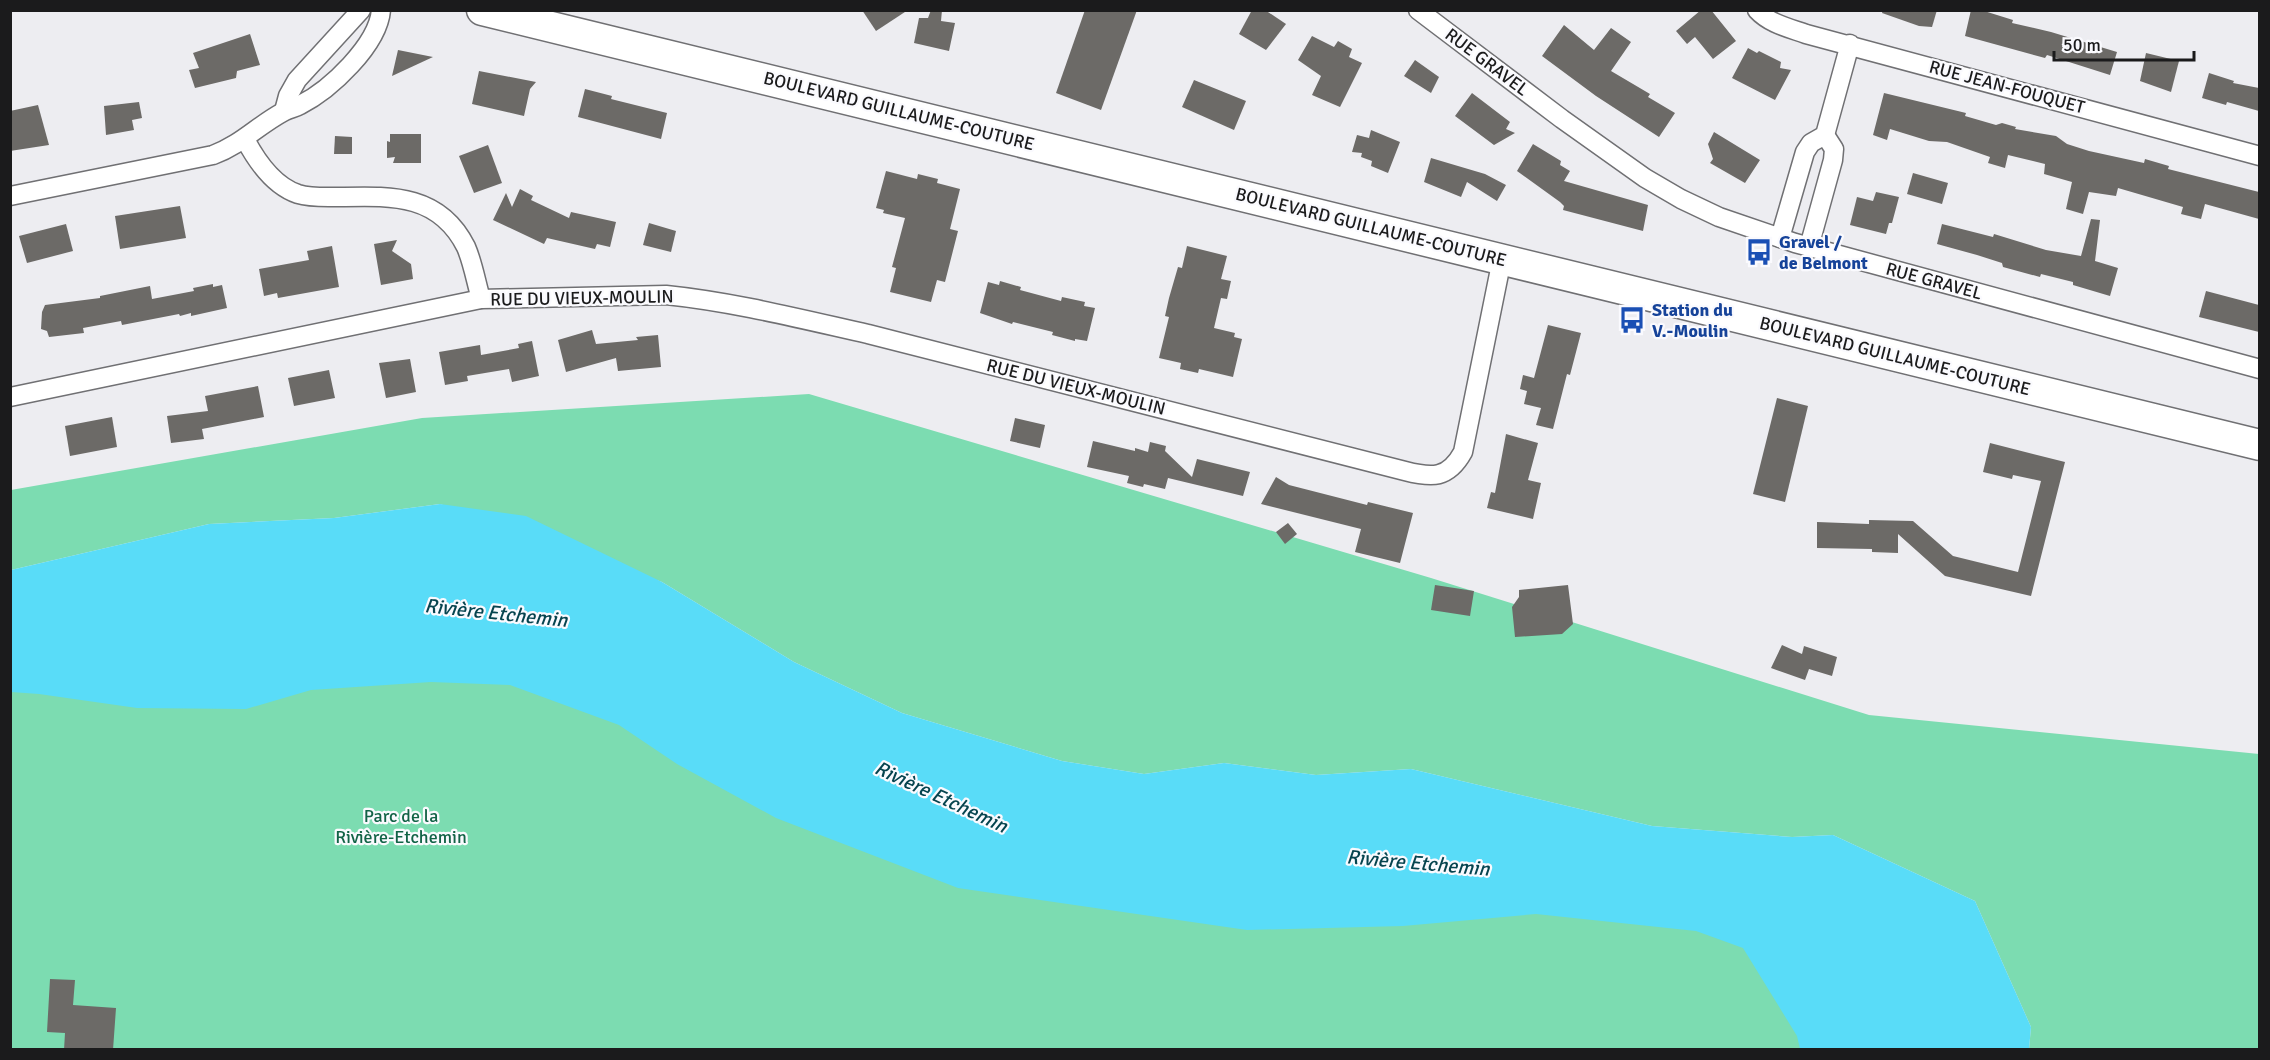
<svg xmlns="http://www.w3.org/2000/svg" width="2270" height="1060" viewBox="0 0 2270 1060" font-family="Signika,sans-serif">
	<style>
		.green { fill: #7cdcb1 }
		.water { fill: #59dcf8 }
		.building { fill: #6c6a67 }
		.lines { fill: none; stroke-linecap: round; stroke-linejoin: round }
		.minor-casing { stroke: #707073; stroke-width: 21 }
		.primary-casing { stroke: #707073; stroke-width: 33 }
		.minor { stroke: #fff; stroke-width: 18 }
		.primary { stroke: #fff; stroke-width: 30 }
		.labels { text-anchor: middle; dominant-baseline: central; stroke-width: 4.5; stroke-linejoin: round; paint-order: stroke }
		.street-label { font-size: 18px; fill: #1b1b1c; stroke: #fafafe }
		.transit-label { font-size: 18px; font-weight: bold; fill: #164399; stroke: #fafafe; text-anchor: start }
		.park-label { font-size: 18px; fill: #116346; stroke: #fafafe }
		.water-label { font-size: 20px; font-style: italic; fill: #06444f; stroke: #fafafe }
	</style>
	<rect width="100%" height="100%" fill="#ededf1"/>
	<!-- green -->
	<g class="green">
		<polygon points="809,394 1431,578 1869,715 2259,754 2259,1049 2029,1049 2031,1027 1975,901 1833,835 1792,837 1652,826 1411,769 1316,775 1224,763 1144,774 1062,761 902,713 794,662 662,582 440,504 334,518 209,524 11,570 11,490 422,418"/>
		<polygon points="390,602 1004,830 1725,887 1894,1049 11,1049 10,642"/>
	</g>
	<!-- water -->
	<polygon class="water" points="440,504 526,516 662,582 794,662 902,713 1062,761 1144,774 1224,763 1316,775 1411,769 1652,826 1792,837 1833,835 1975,901 2031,1027 2029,1049 1800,1049 1797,1036 1743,948 1696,931 1536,914 1403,926 1247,930 958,888 776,818 677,764 619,725 510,685 431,682 311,690 246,709 137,708 39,694 11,692 11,570 209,524 334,518"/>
	<!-- building -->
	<g class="building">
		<polygon points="862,10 908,10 876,31"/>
		<polygon points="931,10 942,10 941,21 955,23 949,51 914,43 919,18 928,18"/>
		<polygon points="1085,10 1137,10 1101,110 1056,93"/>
		<polygon points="1252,10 1265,10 1286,24 1266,50 1239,34"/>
		<polygon points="1701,10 1711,10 1736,41 1713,59 1695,37 1687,44 1676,31"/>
		<polygon points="1883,10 1937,10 1932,27 1919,26 1882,13"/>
		<polygon points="1971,10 1981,10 2013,20 2012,23 2051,32 2117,52 2110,75 2047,55 2045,58 1965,36"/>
		<polygon points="1564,25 1594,50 1611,28 1631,42 1611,71 1650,94 1648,97 1675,113 1659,137 1596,96 1542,56"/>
		<polygon points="250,34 260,65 237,71 236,78 195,88 189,70 199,68 193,53"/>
		<polygon points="1312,36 1334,47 1338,41 1352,49 1349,57 1362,63 1340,107 1312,95 1321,76 1298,60"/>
		<polygon points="1748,48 1757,53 1759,51 1781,62 1780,68 1791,70 1775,100 1732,78"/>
		<polygon points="398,50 433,57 392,76"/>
		<polygon points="2146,53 2179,61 2171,92 2140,81"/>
		<polygon points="1415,60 1439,77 1431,93 1404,76"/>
		<polygon points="479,71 536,82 530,89 524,116 472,104"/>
		<polygon points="2209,73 2234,81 2233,83 2259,88 2259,111 2227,102 2226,105 2202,98"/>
		<polygon points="1194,80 1246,101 1234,130 1182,107"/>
		<polygon points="585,89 612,96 611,99 667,113 661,139 578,117"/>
		<polygon points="1472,93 1510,122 1506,129 1515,133 1494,145 1455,116"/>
		<polygon points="1884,93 1966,113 1965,116 1996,125 2002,123 2016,127 2015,129 2056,136 2067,144 2089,151 2144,163 2145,159 2169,166 2168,169 2259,192 2259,219 2205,204 2201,219 2181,214 2183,207 2118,188 2116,196 2089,192 2083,214 2066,209 2072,182 2044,174 2045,164 2008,155 2005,168 1988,163 1990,157 1947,142 1929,141 1890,129 1887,140 1873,135"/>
		<polygon points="139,102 142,118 132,120 134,130 106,135 104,106"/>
		<polygon points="38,105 49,145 10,151 10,111"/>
		<polygon points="1371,130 1400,142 1388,173 1371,166 1372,161 1361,157 1362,153 1352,152 1357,135 1369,138"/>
		<polygon points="1714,132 1760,160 1745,183 1710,163 1713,159 1708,144"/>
		<polygon points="390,134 421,134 421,163 393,163 395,157 387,158 387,141 390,142"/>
		<polygon points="335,136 352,137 352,154 334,154"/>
		<polygon points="1533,144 1561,161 1560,165 1570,171 1564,181 1648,205 1643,231 1563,210 1564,206 1560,202 1517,171"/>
		<polygon points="488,145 502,183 474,193 459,156"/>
		<polygon points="1431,158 1485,174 1506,185 1497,201 1467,182 1461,197 1424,182"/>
		<polygon points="886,171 917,179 918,174 938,179 937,183 960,189 950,229 958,231 945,282 937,280 931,302 890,292 896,268 892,267 905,218 883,213 884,210 876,208"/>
		<polygon points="1913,173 1948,183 1942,204 1907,194"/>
		<polygon points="520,189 533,196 531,200 569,218 571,212 616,222 610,247 597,244 595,249 547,238 544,244 493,220 506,193 512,207"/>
		<polygon points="1876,192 1899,197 1892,223 1889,223 1886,234 1850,225 1857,197 1873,201"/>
		<polygon points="180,206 186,238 120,249 115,216"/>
		<polygon points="2091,219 2100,220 2095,261 2118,268 2110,296 2073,285 2073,282 2041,274 2040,277 2003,267 2002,263 1977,255 1937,244 1942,224 1993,237 1994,234 2046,250 2081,256"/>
		<polygon points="649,223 676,231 671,252 643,245"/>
		<polygon points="66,224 73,251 27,263 19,236"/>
		<polygon points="397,240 392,251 411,264 413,279 381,285 374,244"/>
		<polygon points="332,246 339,287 278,298 277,293 264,296 259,269 309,260 307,251"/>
		<polygon points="1187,246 1227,256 1221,279 1231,281 1227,299 1221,298 1214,328 1235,333 1234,337 1242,339 1233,377 1199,369 1198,373 1180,369 1181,363 1159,358 1169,317 1165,316 1169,298 1178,267 1182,268"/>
		<polygon points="1000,281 1021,287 1020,290 1061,301 1062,297 1085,302 1084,306 1095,308 1087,341 1075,339 1075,341 1052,335 1053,332 1013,322 1012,324 980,313 988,282 999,285"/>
		<polygon points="213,284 213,287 222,285 227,308 191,316 191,313 180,316 179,314 122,325 121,321 83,328 84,333 49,337 47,331 41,329 42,312 45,305 100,298 100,296 150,286 152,299 194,291 193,288"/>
		<polygon points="2206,291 2259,305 2259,332 2199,317"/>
		<polygon points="1548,325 1581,333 1570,375 1567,374 1553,429 1536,425 1541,408 1524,404 1527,391 1520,389 1523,375 1534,378"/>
		<polygon points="592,330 596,344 638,340 636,337 658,335 661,367 618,371 616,358 566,372 558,340"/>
		<polygon points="532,341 539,376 512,382 509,369 467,376 468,381 445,385 439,352 480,345 481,355 519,348 518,344"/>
		<polygon points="410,359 416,392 386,398 379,363"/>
		<polygon points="329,370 335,398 294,406 288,378"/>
		<polygon points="258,386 264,417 202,429 204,439 171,443 167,416 208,411 205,396"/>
		<polygon points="1777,398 1808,406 1785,502 1753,494"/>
		<polygon points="112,417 117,447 70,456 65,426"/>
		<polygon points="1015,418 1045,425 1040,448 1010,441"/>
		<polygon points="1506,434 1538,443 1528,480 1541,483 1533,519 1487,508 1491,492 1495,493"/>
		<polygon points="1093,441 1135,451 1135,448 1148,452 1150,442 1166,446 1165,451 1192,477 1197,459 1250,472 1243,496 1168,478 1165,489 1144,484 1143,487 1127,483 1129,476 1087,467"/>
		<polygon points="1990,443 2065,462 2031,596 1945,576 1898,534 1898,553 1872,552 1872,549 1817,548 1817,522 1869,524 1869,520 1913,521 1953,556 2018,572 2041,481 2013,475 2012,479 1983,472"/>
		<polygon points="1276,477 1289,485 1367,505 1368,502 1413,513 1400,563 1355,552 1361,529 1261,504"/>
		<polygon points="1288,523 1297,534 1285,544 1276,532"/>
		<polygon points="1435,585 1474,591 1470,616 1431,610"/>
		<polygon points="1568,585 1573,624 1562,634 1515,637 1512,607 1519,597 1519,590"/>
		<polygon points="1782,645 1802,654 1804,646 1837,657 1832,676 1809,669 1805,680 1771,668"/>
		<polygon points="50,979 75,980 73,1005 116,1008 113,1050 64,1050 65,1033 47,1032"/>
	</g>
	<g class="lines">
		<defs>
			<g id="minor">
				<polyline points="1418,10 1562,119 1645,178 1681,199 1719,217 1795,243 2260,369"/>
				<path d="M1757,10C1770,24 1789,28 1806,34L2260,156"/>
				<polyline points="284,111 288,96 297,80 361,10"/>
				<path d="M245,139C256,160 274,186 298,194C311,198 326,197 339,197C390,196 439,193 466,247C473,263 476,282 481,299"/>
				<path d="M10,196L213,155C242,144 257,126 283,112C288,109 295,108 300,105C330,90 378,45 381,10"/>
				<polyline points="1780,238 1805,152 1811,143 1825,135 1850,44"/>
				<polyline points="1809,247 1833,160 1834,149 1825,135"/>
				<path d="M10,397L481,299L666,295C734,302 801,319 868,334L1405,471C1432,478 1448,479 1463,452L1502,259"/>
			</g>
			<polyline id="primary" points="482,10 2260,445"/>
		</defs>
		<!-- minor casing -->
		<use href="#minor" class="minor-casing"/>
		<!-- primary casing -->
		<use href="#primary" class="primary-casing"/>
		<!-- minor -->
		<use href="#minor" class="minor"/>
		<!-- primary -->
		<use href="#primary" class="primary"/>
	</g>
	<!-- icons -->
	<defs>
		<symbol id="bus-bare" viewBox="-9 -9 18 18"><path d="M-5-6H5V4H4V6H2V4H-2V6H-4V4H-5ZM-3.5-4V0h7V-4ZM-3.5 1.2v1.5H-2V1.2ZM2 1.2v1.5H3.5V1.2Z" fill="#1a4fb4" stroke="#fafafe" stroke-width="2.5" paint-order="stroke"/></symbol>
	</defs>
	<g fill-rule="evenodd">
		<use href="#bus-bare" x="1740" y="233" width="38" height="38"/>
		<use href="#bus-bare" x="1613" y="301" width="38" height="38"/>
	</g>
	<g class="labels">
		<!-- street labels -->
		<g class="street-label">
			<text transform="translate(1487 62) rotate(37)">RUE GRAVEL</text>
			<text transform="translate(2007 87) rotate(15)">RUE JEAN-FOUQUET</text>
			<text transform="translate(899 111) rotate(14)">BOULEVARD GUILLAUME-COUTURE</text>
			<text transform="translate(1371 227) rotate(14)">BOULEVARD GUILLAUME-COUTURE</text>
			<text transform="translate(1934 281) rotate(15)">RUE GRAVEL</text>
			<text transform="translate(582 298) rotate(-1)">RUE DU VIEUX-MOULIN</text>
			<text transform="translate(1895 356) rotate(14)">BOULEVARD GUILLAUME-COUTURE</text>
			<text transform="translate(1076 387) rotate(14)">RUE DU VIEUX-MOULIN</text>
		</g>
		<!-- transit labels -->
		<g class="transit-label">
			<text x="1779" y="242">Gravel /<tspan x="1779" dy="21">de Belmont</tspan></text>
			<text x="1652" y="310">Station du<tspan x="1652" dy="21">V.-Moulin</tspan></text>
		</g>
		<!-- park labels -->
		<g class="park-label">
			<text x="401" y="816">Parc de la<tspan x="401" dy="21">Rivière-Etchemin</tspan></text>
		</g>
		<!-- water labels -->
		<g class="water-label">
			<text transform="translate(496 613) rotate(6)">Rivière Etchemin</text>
			<text transform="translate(941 797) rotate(25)">Rivière Etchemin</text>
			<text transform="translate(1418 863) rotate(5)">Rivière Etchemin</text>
		</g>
	</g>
	<!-- border -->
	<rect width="2270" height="1060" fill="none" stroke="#1b1b1c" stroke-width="24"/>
	<!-- scale -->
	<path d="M2054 51v9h140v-9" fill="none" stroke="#1b1b1c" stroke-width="3"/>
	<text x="2063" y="51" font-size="18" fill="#1b1b1c" stroke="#fafafe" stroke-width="4.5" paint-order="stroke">50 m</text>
</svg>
